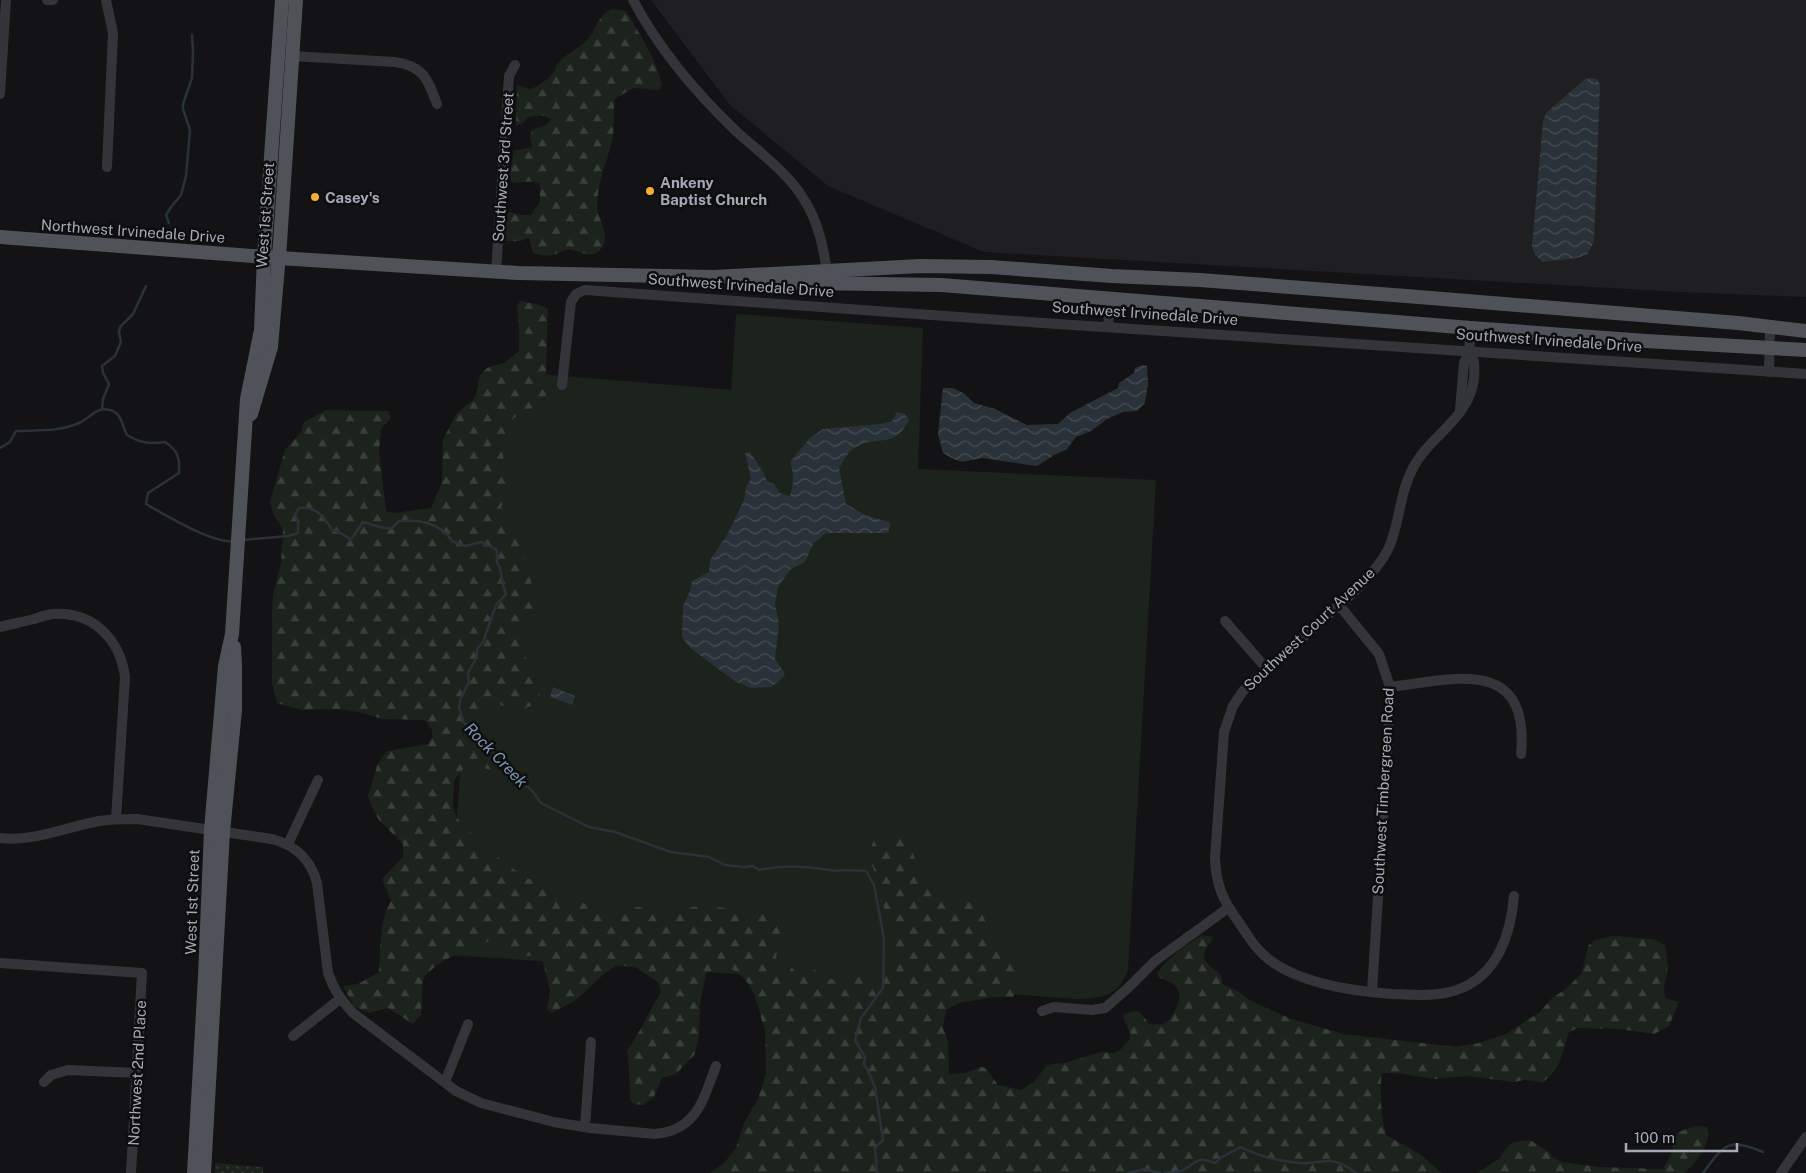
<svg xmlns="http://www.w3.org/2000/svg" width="1806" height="1173" viewBox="0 0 1806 1173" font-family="'Public Sans',sans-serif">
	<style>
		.built { fill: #1f1f22 }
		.grass { fill: #1b231c }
		.forest { fill: url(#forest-firs) }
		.park { fill: url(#park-dots) }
		.water { fill: url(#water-waves) }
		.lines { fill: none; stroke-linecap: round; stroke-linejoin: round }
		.stream { stroke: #2a3239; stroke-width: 2.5 }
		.minor { stroke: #34353a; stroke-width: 10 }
		.major { stroke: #505259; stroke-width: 14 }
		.poi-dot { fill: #f1b02f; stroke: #0e0e10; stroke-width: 2 }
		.labels { text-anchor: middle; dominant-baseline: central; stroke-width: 5; stroke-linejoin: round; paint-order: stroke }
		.street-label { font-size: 15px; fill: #a5aab5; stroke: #0e0e10 }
		.poi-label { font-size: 15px; font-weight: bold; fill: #a5aab5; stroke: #0e0e10; text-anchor: start }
		.water-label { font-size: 16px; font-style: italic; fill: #7c98b1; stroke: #0e0e10 }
	</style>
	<defs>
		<pattern id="forest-firs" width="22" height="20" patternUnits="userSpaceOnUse" patternTransform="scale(1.25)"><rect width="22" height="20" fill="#1b231c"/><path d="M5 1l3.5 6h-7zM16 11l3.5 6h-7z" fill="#39403b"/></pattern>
		<pattern id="park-dots" width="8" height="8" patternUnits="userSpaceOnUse" patternTransform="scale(1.25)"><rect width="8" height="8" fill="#1b231c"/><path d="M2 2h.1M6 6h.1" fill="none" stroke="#39403b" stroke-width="1.8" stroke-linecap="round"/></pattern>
		<pattern id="water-waves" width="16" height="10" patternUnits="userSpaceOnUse" patternTransform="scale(1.25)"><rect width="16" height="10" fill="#2a3239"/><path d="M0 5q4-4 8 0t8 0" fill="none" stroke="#464d53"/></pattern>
	</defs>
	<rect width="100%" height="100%" fill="#131315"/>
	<!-- built -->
	<polygon class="built" points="651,0 1806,0 1806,297 1680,292 984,252 828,186 730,105"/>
	<!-- grass -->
	<path class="grass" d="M736,314L923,328L918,469L1156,480L1128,971C1125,976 1122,984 1118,988C1107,998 1090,999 1076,999L814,979L447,955L489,370L731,390Z"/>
	<!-- forest -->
	<g class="forest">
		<path d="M612,9L626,11C641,36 655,57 662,85L659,90L633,88L615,99C613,112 615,127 612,141C607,161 598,182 597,204C596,218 614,238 599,251C589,260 576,248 566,250C563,250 561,252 559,253C549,257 542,256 533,253L529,238L520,241H505L506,214L510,212L519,215H531L540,202V184C526,178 522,185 511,182L510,174L514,151L532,147L530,136L532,130L547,125L551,119L541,115L528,117L524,122L516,126L517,85L530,89C539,86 550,78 555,70C555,69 557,64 558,63C566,53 580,48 588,39C597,28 599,14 612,9Z"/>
		<path d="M520,301L540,305L548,309L546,368L548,392L542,405L526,410L508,422C507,430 504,438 503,445C502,465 511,490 501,507L516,529L524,538L521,551L528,562L529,574L534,591L532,616L525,626L523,650L532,675L536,682L541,686L539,701C520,715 505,710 488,696C462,710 496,751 509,763L502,772L473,766L464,768L454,780L453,806L457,818L482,845L524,877L536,881L571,899L603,910L614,912L626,906L640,907L648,912L668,913L688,907L704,906L774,912L782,920L776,957L780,972H789L795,962L813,960L814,968L820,979H852L865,971L876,972L888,970C898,945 888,924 882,901C880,896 880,890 879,885C874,865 865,861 874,840L886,834L903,838L912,850L921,879L933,895C964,898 982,898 988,932L1002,941L1016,960L1019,986L1013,997H994L959,1003L946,1010L943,1027L948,1042L949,1074L965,1073L981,1067L986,1068L998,1085L1021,1090L1035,1081L1046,1066L1052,1064L1065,1063L1101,1052L1113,1053L1120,1050L1130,1039V1033L1123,1017L1124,1014C1139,1009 1140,1010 1148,1023C1164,1028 1170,1021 1176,1008C1178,1003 1181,998 1179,993C1177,983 1166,980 1158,977L1157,974C1168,956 1185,946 1202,935L1213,937C1211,944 1204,948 1204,955C1205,967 1216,968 1221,976C1222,979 1222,982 1222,984L1238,991L1249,1000L1291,1019L1344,1034L1456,1047L1479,1043L1506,1034L1540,1012L1552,998L1566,989L1582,973L1588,946L1595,940L1613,936L1653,939L1665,945L1668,967L1664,987L1665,998L1679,1002L1669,1026L1654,1034L1620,1029L1578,1028L1569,1032C1562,1053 1562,1068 1543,1082L1524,1080L1514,1082L1467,1076L1434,1079L1396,1073H1382C1379,1093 1381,1116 1386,1135L1420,1154L1442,1173H710L724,1163L736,1148L744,1123L758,1099L766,1074L765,1028C761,1022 761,1016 759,1009C753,987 744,972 722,965L706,974L700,1003L699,1035L695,1054L676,1074L662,1078L654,1097L643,1105L634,1104L630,1100L629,1068L627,1051C640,1032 649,1012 661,992L658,982L635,967L617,965L605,973L576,1000L552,1013L547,1010L550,991L541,954L521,957L514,955L508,944L491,941L474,945L443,961L427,973L423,980L421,1015L413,1024L388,1008L369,1013L354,1007L343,986L358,984L379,972C381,948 379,921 391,900L382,879L403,857V844L379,820L371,805L368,796L377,766L382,757L388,751L428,744L432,737V730L425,720L383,719L363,713L340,709L301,710L277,703L272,684V611L273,595L281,563L283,529L273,514L270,502L285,450L301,432L304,422L326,410L388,411L391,418L381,429L379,451L386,511L394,513L431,508L442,483L443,440L456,414L473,400L476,395L480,375L487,368L504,363L519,351V326L517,307Z"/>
		<path d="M1696,1126L1707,1127C1712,1145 1696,1161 1685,1173H1477L1500,1158L1503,1152L1513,1142L1530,1140L1549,1152L1553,1157L1561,1162L1599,1167L1662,1169C1673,1157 1672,1146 1678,1132Z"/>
	</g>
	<!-- park -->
	<polygon class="park" points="215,1163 263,1167 263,1173 215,1173"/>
	<!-- water -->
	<g class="water">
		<polygon points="1590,78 1597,79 1600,85 1594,241 1588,254 1577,258 1543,262 1535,255 1532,246 1543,121 1546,113 1584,80"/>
		<path d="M1142,365L1147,366L1148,384L1145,403L1137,411L1123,412L1107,419L1091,431L1076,437L1066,450L1054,455L1037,466L983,458C961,461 965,466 943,453L938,434L943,388H953L965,394L974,403L995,409L1027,425L1058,424L1070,413L1118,388L1119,383L1134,373L1135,368Z"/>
		<path d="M897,412L905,414L909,420C894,451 875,433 853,449C847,453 843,462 839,468L846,504L865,515L891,523L888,533H826L813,544L805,562L791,569L778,587L775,604L779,624L775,659L785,674L779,681L771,687L751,688L736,682L689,647L682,637L683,606L690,591L692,581L709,572L710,560L727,535L744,500L746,486L751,479L745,453L750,452L763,472L767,481L774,484L780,493L790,496C794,485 794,473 790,462L809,439L823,429L881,424L892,421Z"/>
		<polygon points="553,687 575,696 572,705 550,697"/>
	</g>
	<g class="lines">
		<!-- stream -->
		<g class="stream">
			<polyline points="169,223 166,215 171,207 181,195 186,176 190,130 183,109 183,104 192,78 193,51 192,35"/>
			<polyline points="102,409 103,399 109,384 103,373 102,366 115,356 121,342 119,333 120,327 133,314 146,286"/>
			<path d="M0,448L10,442L16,431C38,430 58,432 79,423C90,418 97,406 110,410C122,413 122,426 127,435C140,443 149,444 165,442C178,450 180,459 179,473L148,493L146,504C165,515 213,544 234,541"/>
			<path d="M242,540L288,536L298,533V521L295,515L299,508C315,506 324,516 332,530L341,533L351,540L363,522L384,528H392L399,521C420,520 440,522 452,541L466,546L481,542L497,550V563L500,567L503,585L506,594L496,605L483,642L477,649V657L468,673L469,682L460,700L459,708L464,723L472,727L498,757L533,792L541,803L589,827L615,832L671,852L709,857L725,865L744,867L753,866L759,870C788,864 809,867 837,871L844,870L866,871L874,885L884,939L883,988L861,1018L855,1040L865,1057L864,1065C870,1072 871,1079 875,1087L883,1140L875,1148L877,1173"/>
			<polyline points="1128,1173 1145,1169 1160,1173"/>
			<path d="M1165,1173C1171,1172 1180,1173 1185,1169C1199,1161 1197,1156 1215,1163L1222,1157L1241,1147C1257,1156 1283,1162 1301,1163C1312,1164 1319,1161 1328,1161C1338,1160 1349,1168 1356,1173"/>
			<path d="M1703,1173C1724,1145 1728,1137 1763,1152"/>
		</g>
		<!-- minor -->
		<g class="minor">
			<polyline points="47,0 53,0"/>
			<polyline points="106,0 113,33 107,167"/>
			<path d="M633,0C659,49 696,93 736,131C758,151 788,173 803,198C819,222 824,250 828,278"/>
			<path d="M292,56L395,62C424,66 428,80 437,104"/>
			<polyline points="0,94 6,0"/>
			<polyline points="496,272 509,76 515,65"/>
			<polyline points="1108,327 1110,300"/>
			<path d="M1471,328C1470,335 1469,344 1470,351C1471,355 1473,358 1474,362C1475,372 1474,383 1471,392C1461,422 1427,440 1413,468C1400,492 1400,520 1390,545C1383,562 1369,577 1356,590L1243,691L1233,706L1224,732L1215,858C1216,887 1224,902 1240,924C1246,932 1251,942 1258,949C1286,982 1351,991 1392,994C1418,995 1447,998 1470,984C1501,966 1511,930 1514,896"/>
			<polyline points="1769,372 1770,327"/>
			<polyline points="562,385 571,302 576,294 585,290 1043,323 1806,374"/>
			<polyline points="1460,410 1464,363 1470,351"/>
			<polyline points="1339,605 1379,654 1391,690 1372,992"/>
			<polyline points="1225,621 1267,669"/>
			<path d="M0,627C11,624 23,622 34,619C40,617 46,615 52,614C93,611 120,639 125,677L116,819"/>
			<path d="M1390,687C1455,679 1530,656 1521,754"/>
			<path d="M0,838C34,842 66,827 99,821C112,819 124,819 137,819L272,839C295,845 311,860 317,883L328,973C334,990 341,1000 353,1013L456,1091L481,1103L554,1122L590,1128L655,1134C697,1130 703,1100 716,1066"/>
			<polyline points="288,844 318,780"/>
			<polyline points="0,963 142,973 131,1173"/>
			<polyline points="1042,1011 1054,1007 1092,1010 1105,1008 1128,988 1155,961 1228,908"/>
			<polyline points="293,1036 340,999"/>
			<polyline points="44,1082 51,1075 68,1070 137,1073"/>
			<polyline points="445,1082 468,1024"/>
			<polyline points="585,1127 591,1042"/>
			<polyline points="1781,1173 1806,1137"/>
		</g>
		<!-- major -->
		<g class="major">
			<polyline points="0,237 279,258 518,273 714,277 920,266 991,267 1112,276 1200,280 1406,296 1738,323 1806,331"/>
			<polyline points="739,282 942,285 1471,328 1646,341 1806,350"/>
			<polyline points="251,414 271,347 280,243 296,0"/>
			<polyline points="194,1173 205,976 211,830 225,666 232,634 247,399 261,330 264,257 282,0"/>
			<polyline points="204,1173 223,832 235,710 235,665 234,647"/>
		</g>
	</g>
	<!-- markers -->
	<g class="poi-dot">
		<circle cx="650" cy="191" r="5"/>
		<circle cx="315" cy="197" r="5"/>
	</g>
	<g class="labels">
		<!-- street labels -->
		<g class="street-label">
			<text transform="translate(503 167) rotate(-86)">Southwest 3rd Street</text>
			<text transform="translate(265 215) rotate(-86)">West 1st Street</text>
			<text transform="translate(133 231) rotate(4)">Northwest Irvinedale Drive</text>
			<text transform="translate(741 285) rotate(4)">Southwest Irvinedale Drive</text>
			<text transform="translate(1145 313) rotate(4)">Southwest Irvinedale Drive</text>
			<text transform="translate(1549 340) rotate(4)">Southwest Irvinedale Drive</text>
			<text transform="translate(1309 629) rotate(-43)">Southwest Court Avenue</text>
			<text transform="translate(1383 791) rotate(-87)">Southwest Timbergreen Road</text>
			<text transform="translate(192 902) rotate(-88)">West 1st Street</text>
			<text transform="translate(137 1073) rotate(-87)">Northwest 2nd Place</text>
		</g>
		<!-- poi labels -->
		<g class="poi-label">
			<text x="660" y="182">Ankeny<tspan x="660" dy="17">Baptist Church</tspan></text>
			<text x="325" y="197">Casey's</text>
		</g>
		<!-- water labels -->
		<g class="water-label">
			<text transform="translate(496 755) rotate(46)">Rock Creek</text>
		</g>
	</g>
	<!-- scale -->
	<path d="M1626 1143v8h111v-8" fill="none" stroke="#a5aab5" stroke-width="2.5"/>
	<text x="1634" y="1143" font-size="15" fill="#a5aab5" stroke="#0e0e10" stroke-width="4" paint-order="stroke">100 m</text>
</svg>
